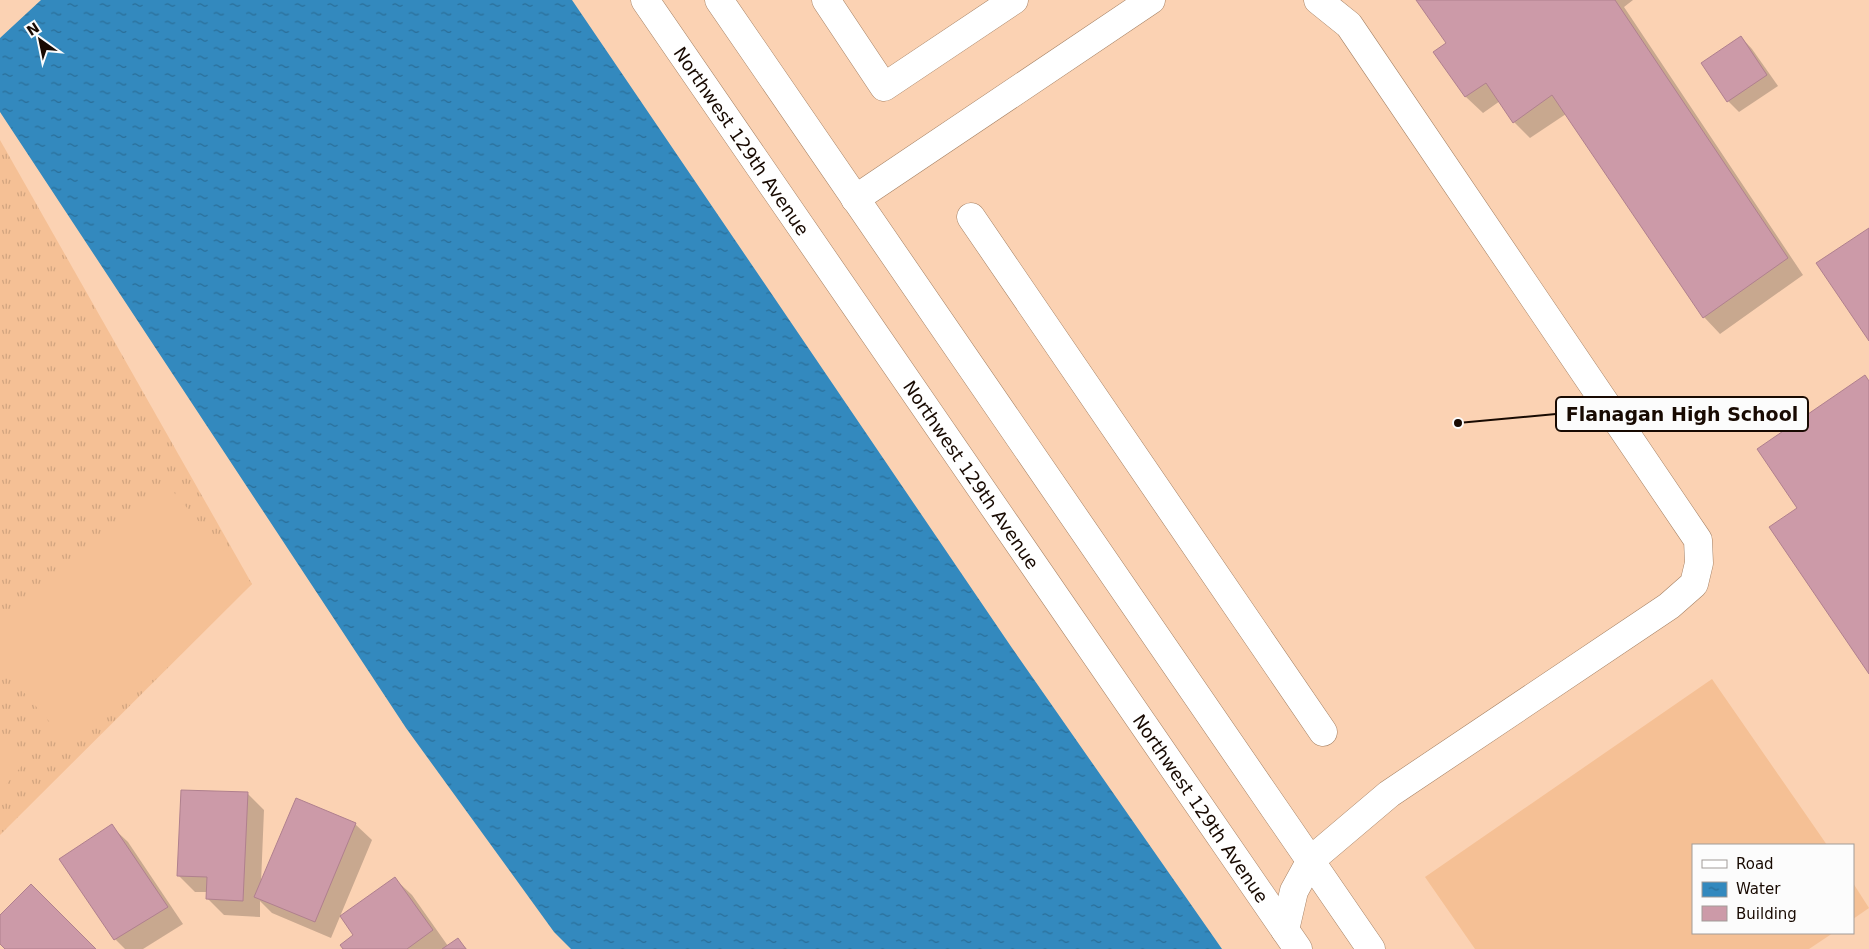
<svg xmlns="http://www.w3.org/2000/svg" width="1869" height="949" viewBox="0 0 1869 949" font-family="'DejaVu Sans',sans-serif">
	<style>
		.grass { fill: url(#grass-tufts) }
		.pitch { fill: #f5c095 }
		.water { fill: url(#water-ripples) }
		.shadow { fill: #0003 }
		.building { fill: #cc9aa8; stroke: #b0808e }
		.lines { fill: none; stroke-linecap: round; stroke-linejoin: round }
		.minor-casing { stroke: #a58063; stroke-width: 29 }
		.minor { stroke: #fff; stroke-width: 28 }
		.labels { text-anchor: middle; dominant-baseline: central; stroke-width: 4.5; stroke-linejoin: round; paint-order: stroke }
		.street-label { font-size: 18px; fill: #180a02; stroke: #fcfcfc }
		.leader { fill: none; stroke: #180a02; stroke-width: 2 }
		.callout-dot { fill: #180a02; stroke: #fcfcfc; stroke-width: 2 }
		.callout { fill: #fcfcfc; stroke: #180a02; stroke-width: 2 }
		.callout-label { font-size: 19px; text-anchor: middle; font-weight: bold; fill: #180a02 }
	</style>
	<defs>
		<pattern id="grass-tufts" width="24" height="20" patternUnits="userSpaceOnUse" patternTransform="scale(1.25)"><rect width="24" height="20" fill="#f5c095"/><path d="M3 7l-1-3M5 7V3M7 7l1-3M15 17l-1-3M17 17v-4M19 17l1-3" fill="none" stroke="#d1a47f"/></pattern>
		<pattern id="water-ripples" width="26" height="14" patternUnits="userSpaceOnUse" patternTransform="scale(1.25)"><rect width="26" height="14" fill="#3389be"/><path d="M2 4q2-2 4 0t4 0M15 11q2-2 4 0t4 0" fill="none" stroke="#2a6e98"/></pattern>
	</defs>
	<rect width="100%" height="100%" fill="#fbd2b3"/>
	<!-- grass -->
	<polygon class="grass" points="0,140 252,584 0,835"/>
	<!-- pitch -->
	<g class="pitch">
		<polygon points="165,482 252,584 67,742 0,665 0,624"/>
		<polygon points="1712,679 1827,845 1693,845 1693,933 1833,933 1809,949 1475,949 1425,877"/>
		<polygon points="0,733 29,757 0,792"/>
		<polygon points="1853,883 1869,908 1853,919"/>
	</g>
	<!-- water -->
	<polygon class="water" points="41,0 572,0 1012,648 1222,949 571,949 554,932 406,728 0,112 0,38"/>
	<!-- shadow -->
	<g class="shadow">
		<polygon points="1418,0 1633,0 1624,7 1803,275 1720,334 1704,317 1566,114 1530,138 1514,122 1500,101 1483,113 1466,97 1434,52 1447,43"/>
		<polygon points="1741,37 1752,49 1778,86 1739,112 1728,101"/>
		<polygon points="247,793 264,810 261,883 355,824 372,840 331,938 272,913 260,901 260,917 224,915 207,898 207,892 195,892 178,875"/>
		<polygon points="111,826 128,842 183,924 143,949 125,949 115,939"/>
		<polygon points="395,879 412,895 448,946 458,940 467,949 344,949"/>
	</g>
	<!-- building -->
	<g class="building">
		<polygon points="1416,0 1615,0 1788,258 1703,318 1552,95 1513,123 1486,83 1465,97 1433,52 1446,43"/>
		<polygon points="1741,36 1767,75 1727,102 1701,63"/>
		<polygon points="1869,228 1869,341 1816,263"/>
		<polygon points="1865,375 1869,381 1869,674 1769,527 1797,508 1757,449"/>
		<polygon points="181,790 248,792 243,901 206,899 207,877 177,876"/>
		<polygon points="296,798 356,823 315,922 254,897"/>
		<polygon points="112,824 168,907 114,940 59,859"/>
		<polygon points="395,877 433,930 407,949 343,949 340,945 353,935 340,916"/>
		<polygon points="31,884 96,949 5,949 0,944 0,915"/>
		<polygon points="458,938 466,949 442,949"/>
	</g>
	<g class="lines">
		<defs>
			<g id="minor">
				<path id="s1" d="M645,0L1298,949"/>
				<polyline points="719,0 1371,949"/>
				<polyline points="826,0 884,87 1014,0"/>
				<polyline points="855,199 1151,0"/>
				<polyline points="971,217 1323,732"/>
				<polyline points="1285,930 1294,891 1311,860 1389,794 1669,606 1694,584 1699,563 1698,540 1349,25 1318,0"/>
			</g>
		</defs>
		<!-- minor casing -->
		<use href="#minor" class="minor-casing"/>
		<!-- minor -->
		<use href="#minor" class="minor"/>
	</g>
	<g class="labels">
		<!-- street labels -->
		<g class="street-label">
			<text stroke="none"><textPath href="#s1" startOffset="171">Northwest 129th Avenue</textPath></text>
			<text stroke="none"><textPath href="#s1" startOffset="576">Northwest 129th Avenue</textPath></text>
			<text stroke="none"><textPath href="#s1" startOffset="981">Northwest 129th Avenue</textPath></text>
		</g>
	</g>
	<!-- callouts -->
	<path class="leader" d="M1458 423L1556 414"/>
	<circle class="callout-dot" cx="1458" cy="423" r="5"/>
	<rect class="callout" x="1556" y="397" width="252" height="34" rx="5"/>
	<g class="callout-label">
		<text x="1682" y="421">Flanagan High School</text>
	</g>
	<!-- legend -->
	<rect x="1692" y="844" width="162" height="90" fill="#fcfcfc" stroke="#a19b98"/>
	<rect x="1702" y="860" width="25" height="8" fill="#ffffff" stroke="#a19b98"/>
	<text x="1736" y="869" font-size="15" fill="#180a02">Road</text>
	<rect x="1702" y="882" width="25" height="15" fill="url(#water-ripples)" stroke="#a19b98"/>
	<text x="1736" y="894" font-size="15" fill="#180a02">Water</text>
	<rect x="1702" y="906" width="25" height="15" fill="#cc9aa8" stroke="#a19b98"/>
	<text x="1736" y="919" font-size="15" fill="#180a02">Building</text>
	<!-- north arrow -->
	<g transform="translate(40 40) rotate(327)" stroke="#fcfcfc" stroke-width="4" paint-order="stroke">
	<path d="M0-4L9 19L0 12L-9 19Z" fill="#180a02"/>
	<text y="-8" font-size="14" font-weight="bold" text-anchor="middle" fill="#180a02">N</text>
	</g>
</svg>
